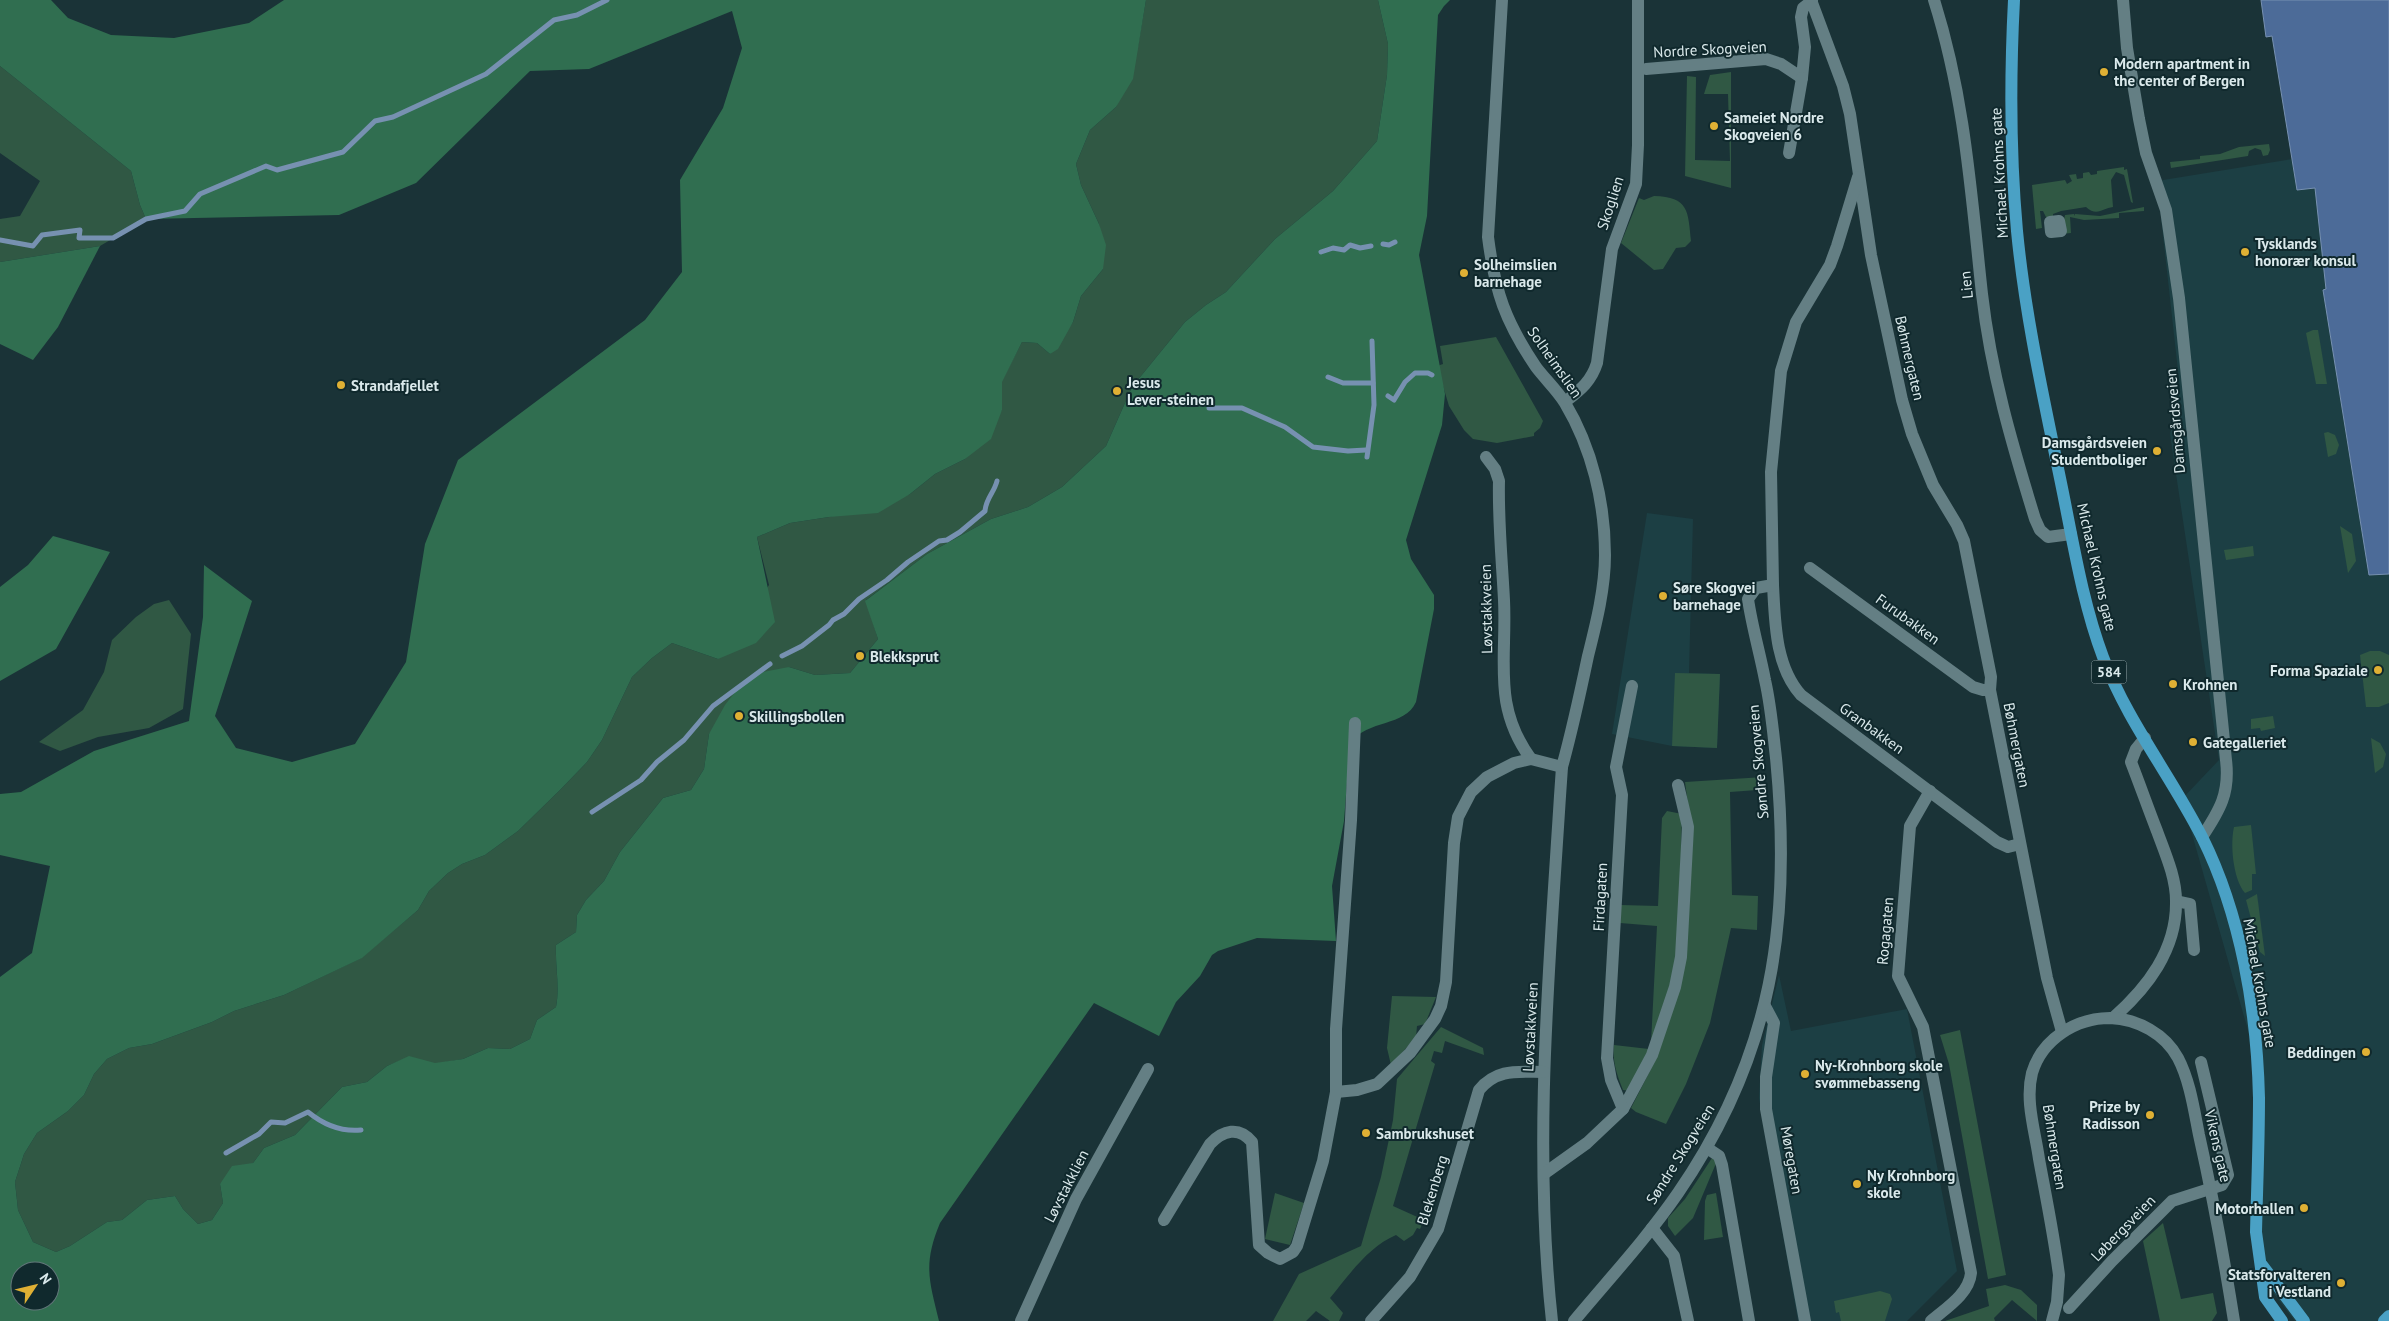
<svg xmlns="http://www.w3.org/2000/svg" width="2389" height="1321" viewBox="0 0 2389 1321" font-family="'PT Sans',sans-serif">
	<style>
		.built { fill: #1c3f44 }
		.green { fill: #305844 }
		.forest { fill: #306e50; fill-rule: evenodd }
		.water { fill: #4c6b98; stroke: #7791b1 }
		.lines { fill: none; stroke-linecap: round; stroke-linejoin: round }
		.stream { stroke: #7791b1; stroke-width: 5 }
		.minor { stroke: #647f84; stroke-width: 12 }
		.major { stroke: #4aa1c5; stroke-width: 12 }
		.poi-dot { fill: #dfb034; stroke: #10292d; stroke-width: 2 }
		.labels { text-anchor: middle; dominant-baseline: central; stroke-width: 4; stroke-linejoin: round; paint-order: stroke }
		.shield { fill: #10292d; stroke: #9dafb2; stroke-width: 1 }
		.shield-label { font-size: 14px; font-weight: bold; fill: #dae9eb }
		.street-label { font-size: 15px; fill: #dae9eb; stroke: #10292d }
		.poi-label { font-size: 15px; font-weight: bold; fill: #dae9eb; stroke: #10292d; text-anchor: start }
	</style>
	<rect width="100%" height="100%" fill="#1a3337"/>
	<!-- built -->
	<g class="built">
		<polygon points="2292,159 2297,190 2315,187 2326,289 2323,290 2369,574 2389,574 2389,1321 2295,1321 2271,1290 2259,1258 2255,1055 2182,799 2219,760 2170,434 2180,389 2157,181"/>
		<polygon points="1647,513 1693,519 1689,673 1720,674 1717,748 1672,746 1612,734"/>
		<polygon points="1779,975 1791,1031 1907,1009 1957,1271 1907,1321 1798,1321 1759,1098 1762,1045"/>
	</g>
	<!-- green -->
	<g class="green">
		<path d="M1146,0H1378L1388,44L1387,75L1377,141L1333,191L1275,239L1226,292L1206,305L1185,322L1132,387L1106,446L1062,487L1028,507L991,519L927,554L866,600L878,639L850,673L815,675L789,667L709,734L704,769L691,790L663,798L620,852L604,881L586,900L577,915L576,932L556,945C555,967 560,986 556,1007L537,1020L530,1039L510,1049L488,1048L463,1059L435,1064L409,1057L387,1066L367,1082L342,1087L295,1135L264,1148L253,1163L220,1184L223,1203L212,1220L198,1224L183,1209L175,1196L147,1200L122,1220L107,1222L70,1246L56,1252L33,1242L18,1210L15,1182L24,1154L37,1133L68,1111L84,1095L94,1074L107,1059L129,1048L152,1044L212,1022L234,1011L284,995L361,958L418,910L429,891L448,873L462,864L485,855L518,831L560,790L587,762L602,740L632,677L652,658L672,643L718,659L769,585L757,537L790,523L829,517L910,494L935,474L965,459L1002,410L1001,382L1022,342L1037,343L1050,354L1073,322L1081,296L1103,269L1099,224L1081,185L1076,164L1090,130L1116,107L1138,46Z"/>
		<polygon points="0,66 131,171 140,205 146,219 100,246 0,262 0,219 20,216 40,181 0,153"/>
		<polygon points="1731,72 1731,188 1685,176 1687,76 1696,77 1695,160 1730,161 1728,94 1704,94 1710,75"/>
		<polygon points="2269,144 2270,150 2268,155 2263,156 2261,150 2255,148 2249,151 2248,156 2171,168 2170,162 2200,159 2200,156 2220,154 2239,147"/>
		<path d="M2124,167V170L2127,169L2133,203L2131,202L2124,175L2116,172L2111,180L2113,207C2103,208 2097,217 2086,207L2061,211L2053,214V217H2046L2043,211H2040L2042,228L2036,229L2032,185L2065,180L2067,184L2072,181L2069,175L2076,174L2077,179L2083,178V173L2089,172L2091,175L2097,174V171Z"/>
		<path d="M1654,196C1689,197 1688,211 1691,241L1685,247L1676,248L1663,269L1654,270L1621,243L1639,198L1644,200Z"/>
		<polygon points="2144,207 2144,211 2119,213 2119,218 2084,220 2070,217 2071,233 2061,234 2065,215 2074,214 2074,216 2075,214 2100,216"/>
		<polygon points="2313,330 2318,330 2327,384 2316,384 2306,333"/>
		<polygon points="1496,337 1543,421 1540,428 1534,433 1534,436 1497,443 1473,439 1464,430 1449,406 1437,366 1443,364 1440,346"/>
		<polygon points="2328,432 2335,435 2339,445 2336,454 2328,457 2324,433"/>
		<polygon points="2340,526 2352,534 2356,561 2348,573"/>
		<polygon points="2253,546 2254,556 2226,560 2224,550"/>
		<polygon points="169,600 191,634 183,709 149,728 98,737 60,751 39,742 83,710 104,672 112,640 136,617 154,604"/>
		<polygon points="2370,651 2380,651 2389,655 2389,703 2379,707 2366,707 2360,655"/>
		<polygon points="1675,673 1720,674 1717,748 1672,746"/>
		<polygon points="2273,716 2275,728 2261,731 2260,728 2251,729 2251,719"/>
		<polygon points="2371,738 2380,743 2386,754 2383,767 2375,773"/>
		<polygon points="1764,777 1757,790 1730,792 1732,895 1758,896 1757,930 1731,928 1710,1023 1686,1084 1666,1124 1636,1112 1631,1108 1650,1071 1671,1014 1693,841 1685,782"/>
		<polygon points="1667,811 1682,814 1679,937 1671,990 1651,1043 1657,926 1620,923 1621,905 1658,906 1662,818"/>
		<path d="M2251,825L2256,874H2252V890L2245,893C2233,879 2230,844 2234,827Z"/>
		<polygon points="2257,894 2265,956 2260,952 2246,900"/>
		<polygon points="1392,996 1436,997 1425,1024 1417,1026 1416,1037 1391,1065 1387,1048"/>
		<path d="M1441,1027L1483,1048L1484,1055L1445,1041L1442,1053L1434,1051L1431,1061L1435,1064L1393,1206L1424,1220L1420,1229L1417,1228L1413,1235L1404,1241L1396,1235C1368,1247 1349,1275 1330,1298L1343,1313L1339,1321H1330L1316,1311L1306,1321H1273L1299,1274L1361,1246L1381,1177L1393,1120L1397,1079Z"/>
		<polygon points="1960,1030 2006,1275 1988,1279 1949,1064 1940,1035"/>
		<path d="M1614,1045L1649,1049L1630,1091L1623,1090C1617,1075 1612,1061 1614,1045Z"/>
		<polygon points="1712,1158 1717,1161 1693,1218 1675,1236 1668,1226 1668,1218 1685,1199"/>
		<polygon points="1275,1193 1304,1203 1290,1245 1265,1239"/>
		<polygon points="1716,1193 1723,1237 1704,1240 1705,1201 1707,1195"/>
		<polygon points="2163,1223 2181,1299 2213,1293 2217,1313 2212,1321 2160,1321 2143,1241"/>
		<polygon points="2005,1285 2021,1290 2037,1305 2037,1321 2012,1300 1994,1318 1995,1321 1945,1321 1989,1306 1986,1289"/>
		<polygon points="1880,1291 1890,1294 1892,1299 1885,1321 1841,1321 1839,1312 1836,1313 1834,1301"/>
	</g>
	<!-- forest -->
	<g class="forest">
		<path d="M0,0H51L68,18L111,35L174,38L249,23L284,0H1146L1133,79L1116,107L1090,130L1076,164L1081,185L1099,224L1106,245L1103,269L1081,296L1073,322L1058,349L1050,354L1037,343L1022,342L1002,382V410L991,439L965,459L935,474L910,494L878,513L829,517L790,523L757,537L775,622L756,643L718,659L672,643L652,658L632,677L602,740L587,762L560,790L518,831L485,855L462,864L448,873L429,891L418,910L362,958L284,995L234,1011L212,1022L152,1044L129,1048L107,1059L94,1074L84,1095L68,1111L37,1133L24,1154L15,1182L18,1210L33,1242L56,1252L70,1246L107,1222L122,1220L147,1200L175,1196L183,1209L198,1224L212,1220L223,1203L220,1184L232,1166L253,1163L264,1148L295,1135L342,1087L367,1082L387,1066L409,1056L435,1063L463,1059L488,1048L510,1049L530,1039L537,1020L556,1007C560,986 555,966 556,945L576,932L577,915L586,900L604,881L620,852L663,798L691,790L704,769L709,734L725,705L742,683L763,672L789,667L815,675L850,673L878,639L865,601L927,554L991,519L1028,507L1062,487L1106,446L1132,387L1185,322L1206,305L1226,292L1275,239L1333,191L1377,141L1387,75L1388,44L1378,0H1450L1444,6L1438,15L1427,216L1419,255L1445,394L1442,425L1406,540L1411,559L1434,595V609L1416,702C1405,727 1368,719 1350,743L1344,821L1332,886L1336,941L1257,938L1218,951L1212,955L1200,976L1176,1002L1159,1036L1094,1003L940,1223C923,1264 929,1280 939,1321H0V977L32,953L50,866L0,855V794L21,792L94,751L189,721L203,617L204,565L252,601L215,716L236,748L292,762L355,744L406,662L425,544L458,460L645,320L682,272L680,180L723,108L742,48L732,11L589,69L530,71L416,183L339,215L146,219L140,205L131,171L0,66ZM20,1271H50V1301H20Z"/>
		<polygon points="100,246 58,327 33,360 0,344 0,262"/>
		<polygon points="53,536 110,552 56,649 0,681 0,587 28,565"/>
	</g>
	<!-- water -->
	<polygon class="water" points="2261,0 2389,0 2389,574 2369,575 2323,290 2326,289 2315,188 2297,190 2272,36 2266,37"/>
	<g class="lines">
		<!-- stream -->
		<g class="stream">
			<polyline points="0,240 33,246 42,235 80,230 79,238 113,238 146,219 185,211 200,194 266,166 277,170 343,152 375,121 393,117 486,74 554,20 577,15 607,0"/>
			<polyline points="1383,244 1389,245 1395,242"/>
			<polyline points="1321,252 1333,248 1344,250 1350,245 1360,248 1371,246"/>
			<polyline points="1328,377 1343,383 1373,383"/>
			<polyline points="1388,396 1394,400 1405,382 1415,373 1428,373 1432,375"/>
			<polyline points="1209,408 1242,408 1285,427 1313,447 1348,451 1366,450"/>
			<polyline points="1367,457 1374,405 1372,341"/>
			<path d="M782,656L802,646L829,625L833,620L844,614L859,599L887,580L908,562L939,541L947,540L960,532L985,511C986,498 994,493 997,481"/>
			<polyline points="592,812 641,780 657,762 684,740 713,706 770,664"/>
			<path d="M226,1153L259,1134L271,1122L285,1123L308,1112C324,1125 341,1132 361,1130"/>
		</g>
		<!-- minor -->
		<g class="minor">
			<path d="M1502,0L1488,237C1495,292 1505,321 1536,367C1545,379 1557,390 1565,403C1592,448 1605,503 1605,555C1605,589 1596,624 1588,656C1580,694 1572,731 1562,767L1560,796C1549,971 1533,1147 1552,1321"/>
			<polyline points="1811,0 1843,86 1850,114 1871,255 1902,400 1912,434 1933,485 1957,525 1964,541 1991,677 1990,690 2047,978 2062,1032"/>
			<path d="M1934,0C1965,98 1971,193 1982,294C1991,373 2012,444 2035,519L2040,530L2048,537L2071,534"/>
			<path d="M2123,0L2127,48L2139,119L2146,153L2166,210L2179,298L2226,760C2230,793 2220,810 2202,837"/>
			<polyline points="1646,69 1766,59 1781,64 1802,78 1805,47 1801,17 1803,8 1812,1"/>
			<polyline points="1789,153 1802,78"/>
			<polygon points="2059,221 2061,231 2051,232 2050,222"/>
			<path d="M1565,402C1580,390 1591,382 1597,363L1612,249L1636,184L1638,145V0"/>
			<path d="M1486,457L1495,469L1499,481C1498,521 1502,561 1504,600C1507,660 1492,706 1531,759"/>
			<polyline points="1810,568 1973,687 1983,690 1990,690"/>
			<path d="M1773,585C1775,622 1775,666 1801,695L1997,842L2008,847L2020,844"/>
			<path d="M1930,791L1910,826L1898,976L1923,1027L1971,1273C1969,1294 1946,1308 1931,1321"/>
			<polyline points="2176,901 2190,904 2194,950"/>
			<polyline points="1765,1006 1774,1023 1766,1077 1766,1109 1805,1321"/>
			<path d="M2113,1018C2147,988 2177,950 2176,901C2176,877 2165,853 2157,831C2148,808 2140,785 2131,762L2136,749L2145,738"/>
			<polyline points="1336,1092 1357,1090 1377,1084 1410,1053 1435,1019 1441,1006 1446,982 1454,843 1458,817 1471,792 1487,777 1514,763 1531,759 1562,767"/>
			<polyline points="1623,1109 1652,1055 1675,987 1681,957 1688,827 1678,785"/>
			<polyline points="1707,1148 1719,1156 1722,1165 1749,1321"/>
			<polyline points="1545,1173 1587,1143 1623,1109 1611,1080 1607,1058 1622,795 1616,767 1632,686"/>
			<path d="M1164,1220L1210,1144C1223,1130 1239,1126 1252,1142L1259,1245L1268,1253L1280,1259L1293,1252L1297,1246L1323,1161L1336,1092V1029L1351,820L1355,723"/>
			<polyline points="1652,1228 1674,1256 1688,1321"/>
			<polyline points="2069,1308 2112,1261 2172,1201 2222,1185 2228,1175 2201,1062"/>
			<polyline points="1021,1321 1076,1199 1148,1069"/>
			<path d="M1371,1321L1410,1277L1438,1229L1479,1090C1497,1068 1518,1072 1544,1072"/>
			<path d="M1574,1321C1609,1279 1647,1238 1678,1193C1773,1055 1792,921 1776,758C1773,732 1771,706 1765,680C1760,653 1752,627 1748,599L1756,588L1773,585L1771,472L1781,371L1796,322L1830,265L1837,246L1858,177"/>
			<path d="M2052,1321L2057,1302L2059,1275C2054,1236 2046,1197 2039,1159C2035,1131 2025,1101 2032,1073C2042,1039 2076,1018 2110,1018C2138,1019 2165,1034 2178,1058C2190,1081 2194,1110 2199,1135C2213,1197 2224,1258 2234,1321"/>
		</g>
		<!-- major -->
		<g class="major">
			<path d="M2014,0C2010,77 2010,154 2017,231C2025,315 2044,400 2061,483C2073,541 2082,601 2103,657C2127,721 2171,776 2202,837C2241,915 2257,1011 2259,1098C2259,1143 2257,1188 2256,1232L2265,1297L2282,1321"/>
			<polyline points="2262,1265 2304,1321"/>
			<polyline points="2384,1321 2389,1316"/>
		</g>
	</g>
	<!-- markers -->
	<g class="poi-dot">
		<circle cx="2104" cy="72" r="5"/>
		<circle cx="1714" cy="126" r="5"/>
		<circle cx="2245" cy="252" r="5"/>
		<circle cx="1464" cy="273" r="5"/>
		<circle cx="341" cy="385" r="5"/>
		<circle cx="1117" cy="391" r="5"/>
		<circle cx="2157" cy="451" r="5"/>
		<circle cx="1663" cy="596" r="5"/>
		<circle cx="860" cy="656" r="5"/>
		<circle cx="2378" cy="670" r="5"/>
		<circle cx="2173" cy="684" r="5"/>
		<circle cx="739" cy="716" r="5"/>
		<circle cx="2193" cy="742" r="5"/>
		<circle cx="2366" cy="1052" r="5"/>
		<circle cx="1805" cy="1074" r="5"/>
		<circle cx="2150" cy="1115" r="5"/>
		<circle cx="1366" cy="1133" r="5"/>
		<circle cx="1857" cy="1184" r="5"/>
		<circle cx="2304" cy="1208" r="5"/>
		<circle cx="2341" cy="1283" r="5"/>
	</g>
	<g class="labels">
		<!-- shield labels -->
		<rect class="shield" x="2091.5" y="660.5" width="35" height="23" rx="4"/>
		<g class="shield-label">
			<text x="2109" y="672">584</text>
		</g>
		<!-- street labels -->
		<g class="street-label">
			<text transform="translate(1710 49) rotate(-3)">Nordre Skogveien</text>
			<text transform="translate(1999 173) rotate(-93)">Michael Krohns gate</text>
			<text transform="translate(1610 203) rotate(-72)">Skoglien</text>
			<text transform="translate(1966 285) rotate(-96)">Lien</text>
			<text transform="translate(1910 358) rotate(77)">Bøhmergaten</text>
			<text transform="translate(1555 362) rotate(55)">Solheimslien</text>
			<text transform="translate(2175 421) rotate(-95)">Damsgårdsveien</text>
			<text transform="translate(2097 567) rotate(77)">Michael Krohns gate</text>
			<text transform="translate(1486 609) rotate(-91)">Løvstakkveien</text>
			<text transform="translate(1908 619) rotate(36)">Furubakken</text>
			<text transform="translate(1872 728) rotate(36)">Granbakken</text>
			<text transform="translate(2017 745) rotate(79)">Bøhmergaten</text>
			<text transform="translate(1758 762) rotate(-95)">Søndre Skogveien</text>
			<text transform="translate(1600 897) rotate(-87)">Firdagaten</text>
			<text transform="translate(1885 931) rotate(-85)">Rogagaten</text>
			<text transform="translate(2260 983) rotate(80)">Michael Krohns gate</text>
			<text transform="translate(1530 1027) rotate(-87)">Løvstakkveien</text>
			<text transform="translate(2218 1146) rotate(77)">Vikens gate</text>
			<text transform="translate(2055 1147) rotate(81)">Bøhmergaten</text>
			<text transform="translate(1680 1154) rotate(-58)">Søndre Skogveien</text>
			<text transform="translate(1792 1160) rotate(80)">Møregaten</text>
			<text transform="translate(1066 1186) rotate(-63)">Løvstakklien</text>
			<text transform="translate(1432 1190) rotate(-73)">Blekenberg</text>
			<text transform="translate(2123 1228) rotate(-46)">Løbergsveien</text>
		</g>
		<!-- poi labels -->
		<g class="poi-label">
			<text x="2114" y="63">Modern apartment in<tspan x="2114" dy="17">the center of Bergen</tspan></text>
			<text x="1724" y="117">Sameiet Nordre<tspan x="1724" dy="17">Skogveien 6</tspan></text>
			<text x="2255" y="243">Tysklands<tspan x="2255" dy="17">honorær konsul</tspan></text>
			<text x="1474" y="264">Solheimslien<tspan x="1474" dy="17">barnehage</tspan></text>
			<text x="1127" y="382">Jesus<tspan x="1127" dy="17">Lever-steinen</tspan></text>
			<text x="351" y="385">Strandafjellet</text>
			<text x="2147" y="442" text-anchor="end">Damsgårdsveien<tspan x="2147" dy="17">Studentboliger</tspan></text>
			<text x="1673" y="587">Søre Skogvei<tspan x="1673" dy="17">barnehage</tspan></text>
			<text x="870" y="656">Blekksprut</text>
			<text x="2368" y="670" text-anchor="end">Forma Spaziale</text>
			<text x="2183" y="684">Krohnen</text>
			<text x="749" y="716">Skillingsbollen</text>
			<text x="2203" y="742">Gategalleriet</text>
			<text x="2356" y="1052" text-anchor="end">Beddingen</text>
			<text x="1815" y="1065">Ny-Krohnborg skole<tspan x="1815" dy="17">svømmebasseng</tspan></text>
			<text x="2140" y="1106" text-anchor="end">Prize by<tspan x="2140" dy="17">Radisson</tspan></text>
			<text x="1376" y="1133">Sambrukshuset</text>
			<text x="1867" y="1175">Ny Krohnborg<tspan x="1867" dy="17">skole</tspan></text>
			<text x="2294" y="1208" text-anchor="end">Motorhallen</text>
			<text x="2331" y="1274" text-anchor="end">Statsforvalteren<tspan x="2331" dy="17">i Vestland</tspan></text>
		</g>
	</g>
	<!-- north arrow -->
	<g transform="translate(35 1286) rotate(55)"><circle r="24" fill="#10292d" stroke="#617679"/>
	<path d="M0-4L9 19L0 12L-9 19Z" fill="#dfb034"/>
	<text y="-8" font-size="14" font-weight="bold" text-anchor="middle" fill="#dae9eb">N</text>
	</g>
</svg>
